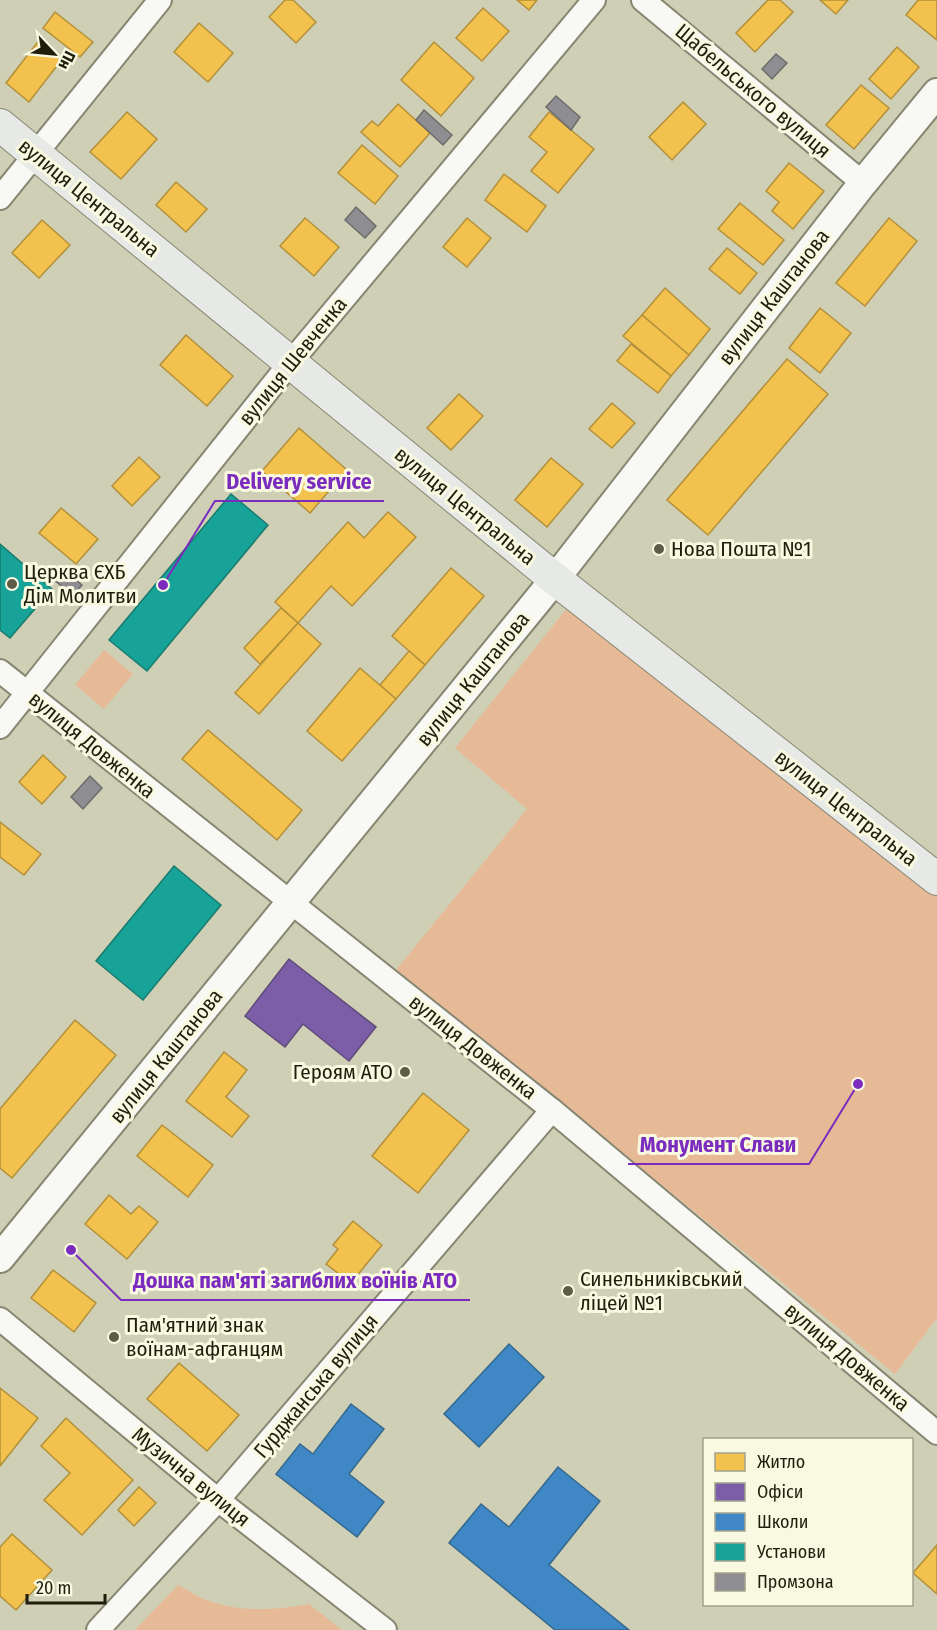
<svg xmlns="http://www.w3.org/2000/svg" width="937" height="1630" viewBox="0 0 937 1630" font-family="'Fira Sans Condensed',sans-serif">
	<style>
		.green { fill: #e7ba97 }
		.homes { fill: #f2c14e; stroke: #b3903a; stroke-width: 1.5 }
		.offices { fill: #7b5ea7; stroke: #5f4b78; stroke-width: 1.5 }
		.schools { fill: #3f88c5; stroke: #35688e; stroke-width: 1.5 }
		.public { fill: #17a398; stroke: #197b6e; stroke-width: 1.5 }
		.industry { fill: #8d8d92; stroke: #6c6c6a; stroke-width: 1.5 }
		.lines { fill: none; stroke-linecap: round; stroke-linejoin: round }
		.minor-casing { stroke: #868672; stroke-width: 26 }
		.tertiary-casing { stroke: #868672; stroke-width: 32 }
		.secondary-casing { stroke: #868672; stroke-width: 34 }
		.minor { stroke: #f8f8f4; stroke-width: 22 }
		.tertiary { stroke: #f8f8f4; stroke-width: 28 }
		.secondary { stroke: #e6e9e5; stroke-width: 32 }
		.poi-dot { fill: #5d5c47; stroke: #f9f9e1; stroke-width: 2 }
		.labels { text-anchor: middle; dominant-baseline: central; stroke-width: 6; stroke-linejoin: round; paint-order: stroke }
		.street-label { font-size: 21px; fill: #1f1e0c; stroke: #f9f9e1 }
		.poi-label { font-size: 21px; fill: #1f1e0c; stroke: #f9f9e1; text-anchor: start }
		.leader { fill: none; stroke: #7b2cbf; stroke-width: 2 }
		.callout-dot { fill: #7b2cbf; stroke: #f9f9e1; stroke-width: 2 }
		.callout-label { font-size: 22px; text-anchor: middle; font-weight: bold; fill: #7b2cbf; stroke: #f9f9e1; stroke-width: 6; stroke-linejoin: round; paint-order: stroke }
	</style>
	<rect width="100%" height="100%" fill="#cfcfb5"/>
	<!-- green -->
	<g class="green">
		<polygon points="572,602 937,895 937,1318 895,1374 396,970 527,809 455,748"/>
		<polygon points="104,650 133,674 104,709 75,685"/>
		<path d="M178,1585C188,1590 197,1597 207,1600C239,1613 276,1610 309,1604L342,1630H135Z"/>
	</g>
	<!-- homes -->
	<g class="homes">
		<polygon points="285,0 293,0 316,22 296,43 269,17"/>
		<polygon points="517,0 537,0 529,10"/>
		<polygon points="768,0 780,0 793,12 755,52 736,33"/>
		<polygon points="820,0 848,0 836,14"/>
		<polygon points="918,0 937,0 937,40 906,15"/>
		<polygon points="483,8 509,31 482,61 456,38"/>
		<polygon points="55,12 93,42 80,57 43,28"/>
		<polygon points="199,23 233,53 208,82 174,52"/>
		<polygon points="40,39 63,58 29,102 6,83"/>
		<polygon points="434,42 474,78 441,116 401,80"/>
		<polygon points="897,47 919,67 891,99 869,79"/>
		<polygon points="861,85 889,108 854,149 826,125"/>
		<polygon points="683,102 706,124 672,160 649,137"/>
		<polygon points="398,104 430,133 400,167 361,132 372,121 378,126"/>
		<polygon points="127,112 157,139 121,179 90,152"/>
		<polygon points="549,112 594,149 558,193 531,171 547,152 529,137"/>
		<polygon points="362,145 398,176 375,204 338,173"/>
		<polygon points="789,163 824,191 793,229 772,211 779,202 766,191"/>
		<polygon points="504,174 546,206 527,232 485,200"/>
		<polygon points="176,182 207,209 186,232 156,205"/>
		<polygon points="740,203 784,240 763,265 718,229"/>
		<polygon points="305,218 339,247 314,276 280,246"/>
		<polygon points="467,218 491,238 467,267 443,247"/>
		<polygon points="889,218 917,241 865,306 836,283"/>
		<polygon points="42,220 70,245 39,278 12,253"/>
		<polygon points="727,248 757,273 740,294 709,269"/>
		<polygon points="665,288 710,329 689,355 642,315"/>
		<polygon points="820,308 851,333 820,373 789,348"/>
		<polygon points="642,315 689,355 671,376 623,336"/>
		<polygon points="186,335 233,376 207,406 160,365"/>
		<polygon points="631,344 671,376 658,393 617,361"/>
		<polygon points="787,359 828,394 708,535 667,500"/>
		<polygon points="459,394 483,416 451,450 427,428"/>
		<polygon points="612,403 635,423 612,448 589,429"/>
		<polygon points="299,428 347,470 310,513 262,471"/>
		<polygon points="139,457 160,477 132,506 112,486"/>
		<polygon points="551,458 583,484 547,527 515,500"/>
		<polygon points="61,508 98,539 76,564 39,533"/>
		<polygon points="388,512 416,537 352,606 331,586 298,623 275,602 348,522 364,538"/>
		<polygon points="451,568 484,596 425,665 392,636"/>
		<polygon points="281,608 298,623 260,664 244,648"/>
		<polygon points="298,623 321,644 259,714 235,693"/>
		<polygon points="409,651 425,665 396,699 380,685"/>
		<polygon points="360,668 396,699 342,761 307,731"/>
		<polygon points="208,730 302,810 277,840 182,759"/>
		<polygon points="43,755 66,777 42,804 19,782"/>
		<polygon points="0,822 41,854 24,875 0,857"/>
		<polygon points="75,1020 116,1055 12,1178 0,1168 0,1109"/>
		<polygon points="224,1052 247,1070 226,1097 249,1116 232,1137 186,1101"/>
		<polygon points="423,1093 469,1130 418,1193 372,1156"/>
		<polygon points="162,1125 213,1165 188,1197 137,1156"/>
		<polygon points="109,1195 131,1214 139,1206 158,1222 127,1259 85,1224"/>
		<polygon points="353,1221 382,1245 351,1283 326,1264 338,1249 333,1245"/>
		<polygon points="53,1270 96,1303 74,1332 31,1298"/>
		<polygon points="179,1363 239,1415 207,1451 147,1399"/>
		<polygon points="0,1388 38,1418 0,1466"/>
		<polygon points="66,1418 133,1480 82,1535 44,1500 70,1473 41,1446"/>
		<polygon points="139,1487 156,1503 134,1526 118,1510"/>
		<polygon points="12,1534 52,1570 16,1610 0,1596 0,1547"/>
		<polygon points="937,1545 937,1594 913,1573"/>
	</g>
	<!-- offices -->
	<polygon class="offices" points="289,959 376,1027 349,1061 303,1024 285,1047 245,1016"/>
	<!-- schools -->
	<g class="schools">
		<polygon points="509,1344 544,1377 479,1447 444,1414"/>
		<polygon points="351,1404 384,1429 349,1474 384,1502 357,1537 276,1474 300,1444 313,1454"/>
		<polygon points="558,1467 600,1501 549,1565 629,1630 555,1630 449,1543 481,1504 509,1527"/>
	</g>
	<!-- public -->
	<g class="public">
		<polygon points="231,494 268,525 147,671 109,640"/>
		<polygon points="0,544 52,589 10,638 0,630"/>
		<polygon points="174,866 221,905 143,1000 96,961"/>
	</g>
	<!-- industry -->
	<g class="industry">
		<polygon points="776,54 787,63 772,79 762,69"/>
		<polygon points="556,96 580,117 571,130 546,107"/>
		<polygon points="424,110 452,135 443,145 416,120"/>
		<polygon points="356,207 376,226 365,238 345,220"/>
		<polygon points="62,568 82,585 73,596 53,579"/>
		<polygon points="90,776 102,788 83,809 71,797"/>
	</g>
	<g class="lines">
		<defs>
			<g id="minor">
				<polyline points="643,0 863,183"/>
				<polyline points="0,198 160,0"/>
				<polyline points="0,671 552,1110 937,1433"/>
				<polyline points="0,727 290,363 594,0"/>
				<polyline points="0,1319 218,1500 385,1630"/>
				<polyline points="98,1630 218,1500 552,1110"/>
			</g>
			<polyline id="tertiary" points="0,1258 555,579 863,183 937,93"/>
			<polyline id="secondary" points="0,125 555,579 937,879"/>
		</defs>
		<!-- minor casing -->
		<use href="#minor" class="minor-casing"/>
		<!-- tertiary casing -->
		<use href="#tertiary" class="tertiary-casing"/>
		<!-- secondary casing -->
		<use href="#secondary" class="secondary-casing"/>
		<!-- minor -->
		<use href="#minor" class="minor"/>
		<!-- tertiary -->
		<use href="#tertiary" class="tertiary"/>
		<!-- secondary -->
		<use href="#secondary" class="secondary"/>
	</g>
	<!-- markers -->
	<g class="poi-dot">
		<circle cx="659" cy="549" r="6"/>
		<circle cx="12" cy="584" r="6"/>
		<circle cx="405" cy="1072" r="6"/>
		<circle cx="568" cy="1291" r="6"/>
		<circle cx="114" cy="1337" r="6"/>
	</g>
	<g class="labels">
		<!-- street labels -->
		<g class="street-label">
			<text transform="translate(753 91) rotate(40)">Щабельського вулиця</text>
			<text transform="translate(89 198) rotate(39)">вулиця Центральна</text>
			<text transform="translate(774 297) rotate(-52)">вулиця Каштанова</text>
			<text transform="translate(293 361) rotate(-51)">вулиця Шевченка</text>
			<text transform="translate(465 506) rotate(39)">вулиця Центральна</text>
			<text transform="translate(473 679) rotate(-51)">вулиця Каштанова</text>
			<text transform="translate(92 745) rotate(39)">вулиця Довженка</text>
			<text transform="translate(846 808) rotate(38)">вулиця Центральна</text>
			<text transform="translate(473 1047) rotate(38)">вулиця Довженка</text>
			<text transform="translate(166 1056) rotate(-51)">вулиця Каштанова</text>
			<text transform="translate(847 1357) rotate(40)">вулиця Довженка</text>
			<text transform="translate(316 1386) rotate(-50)">Гурджанська вулиця</text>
			<text transform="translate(191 1477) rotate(39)">Музична вулиця</text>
		</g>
		<!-- poi labels -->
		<g class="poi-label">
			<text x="671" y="549">Нова Пошта №1</text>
			<text x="24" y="572">Церква ЄХБ<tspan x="24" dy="24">Дім Молитви</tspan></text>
			<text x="393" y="1072" text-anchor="end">Героям АТО</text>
			<text x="580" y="1279">Синельниківський<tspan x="580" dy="24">ліцей №1</tspan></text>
			<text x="126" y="1325">Пам'ятний знак<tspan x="126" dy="24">воїнам-афганцям</tspan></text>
		</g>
	</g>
	<!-- callouts -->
	<path class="leader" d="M163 585L215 501H384M858 1084L809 1164H628M71 1250L121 1300H470"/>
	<g class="callout-dot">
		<circle cx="163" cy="585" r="6"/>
		<circle cx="858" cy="1084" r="6"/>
		<circle cx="71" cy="1250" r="6"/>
	</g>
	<g class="callout-label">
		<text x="299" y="489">Delivery service</text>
		<text x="718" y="1152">Монумент Слави</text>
		<text x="295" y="1288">Дошка пам'яті загиблих воїнів АТО</text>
	</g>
	<!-- legend -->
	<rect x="703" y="1438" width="210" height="168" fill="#f9f9e1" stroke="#a2a18c" stroke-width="1.5"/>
	<rect x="715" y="1453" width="30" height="18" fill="#f2c14e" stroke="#a2a18c" stroke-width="1.5"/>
	<text x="757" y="1468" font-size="18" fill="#1f1e0c">Житло</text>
	<rect x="715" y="1483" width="30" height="18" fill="#7b5ea7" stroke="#a2a18c" stroke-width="1.5"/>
	<text x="757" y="1498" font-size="18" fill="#1f1e0c">Офіси</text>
	<rect x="715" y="1513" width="30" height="18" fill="#3f88c5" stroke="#a2a18c" stroke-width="1.5"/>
	<text x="757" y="1528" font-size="18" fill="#1f1e0c">Школи</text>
	<rect x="715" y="1543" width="30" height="18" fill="#17a398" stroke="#a2a18c" stroke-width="1.5"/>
	<text x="757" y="1558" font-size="18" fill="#1f1e0c">Установи</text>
	<rect x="715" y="1573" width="30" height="18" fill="#8d8d92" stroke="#a2a18c" stroke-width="1.5"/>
	<text x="757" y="1588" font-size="18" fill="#1f1e0c">Промзона</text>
	<!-- north arrow -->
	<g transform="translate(54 54) rotate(116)" stroke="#f9f9e1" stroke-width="4.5" paint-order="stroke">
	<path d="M0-4.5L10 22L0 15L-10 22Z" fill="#1f1e0c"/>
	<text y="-9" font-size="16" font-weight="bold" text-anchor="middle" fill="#1f1e0c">Пн</text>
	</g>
	<!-- scale -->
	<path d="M27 1594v9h78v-9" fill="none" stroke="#1f1e0c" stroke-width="3"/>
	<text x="36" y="1594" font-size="18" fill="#1f1e0c" stroke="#f9f9e1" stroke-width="4.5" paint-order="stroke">20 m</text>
</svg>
